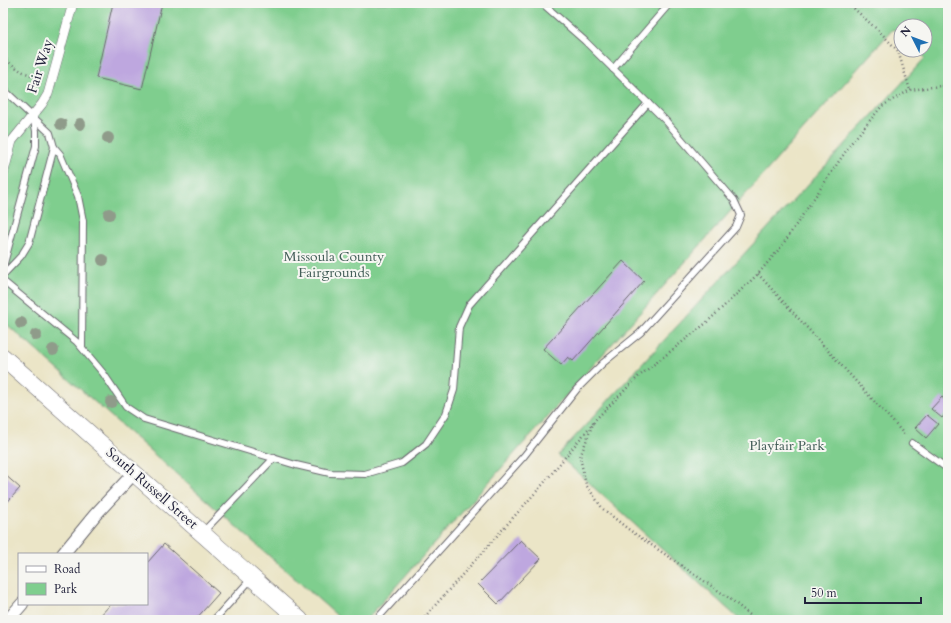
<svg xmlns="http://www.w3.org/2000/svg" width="951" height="623" viewBox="0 0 951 623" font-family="Cardo,serif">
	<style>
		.green { fill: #7fce8e; stroke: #507864 }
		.building { fill: #bea7df }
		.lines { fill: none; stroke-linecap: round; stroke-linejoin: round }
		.service-casing { stroke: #68666c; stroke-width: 8 }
		.pedestrian-casing { stroke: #68666c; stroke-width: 10 }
		.minor-casing { stroke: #68666c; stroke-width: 14 }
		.secondary-casing { stroke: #68666c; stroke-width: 18 }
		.path { stroke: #68666c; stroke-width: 2.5; stroke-dasharray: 1 3; stroke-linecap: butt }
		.service { stroke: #fff; stroke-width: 6 }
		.pedestrian { stroke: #fff; stroke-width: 9 }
		.minor { stroke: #fff; stroke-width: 12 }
		.secondary { stroke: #fff; stroke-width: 17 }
		.tree { fill: #8f9b8a }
		.labels { text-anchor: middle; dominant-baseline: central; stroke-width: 4; stroke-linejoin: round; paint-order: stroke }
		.street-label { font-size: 14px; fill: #22223b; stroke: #f6f6f2 }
		.park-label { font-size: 14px; fill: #435e58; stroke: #f6f6f2 }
	</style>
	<rect width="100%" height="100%" fill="#f6f6f2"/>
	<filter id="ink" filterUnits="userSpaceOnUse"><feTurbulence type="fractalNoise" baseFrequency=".025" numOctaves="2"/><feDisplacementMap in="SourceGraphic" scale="8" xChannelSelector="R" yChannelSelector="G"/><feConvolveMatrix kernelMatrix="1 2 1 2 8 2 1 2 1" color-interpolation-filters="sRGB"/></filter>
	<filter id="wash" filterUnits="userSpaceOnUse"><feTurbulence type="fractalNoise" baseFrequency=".012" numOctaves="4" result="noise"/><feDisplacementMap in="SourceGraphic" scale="16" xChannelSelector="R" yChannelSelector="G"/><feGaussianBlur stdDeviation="0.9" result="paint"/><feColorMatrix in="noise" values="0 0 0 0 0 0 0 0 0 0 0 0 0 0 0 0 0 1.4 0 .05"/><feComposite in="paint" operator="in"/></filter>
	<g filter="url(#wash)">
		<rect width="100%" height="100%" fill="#ebe5c7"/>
		<!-- green -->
		<polygon class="green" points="3,3 948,3 948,620 740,620 558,455 925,58 917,50 925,50 925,26 901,26 901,36 893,29 366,620 342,620 3,321"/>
		<g id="blocks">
			<!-- building -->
			<g class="building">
				<polygon points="113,3 162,3 142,89 96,78"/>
				<polygon points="623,261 644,281 573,361 568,357 561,365 543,349"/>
				<polygon points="942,397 948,402 948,411 942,418 931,409"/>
				<polygon points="927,415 938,424 926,438 915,428"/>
				<polygon points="3,473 20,488 3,507"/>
				<polygon points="521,540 541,559 498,604 478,584"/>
				<polygon points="164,544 219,593 195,620 96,620 111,604 147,604 147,563"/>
			</g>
		</g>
	</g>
	<g filter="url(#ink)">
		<use href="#blocks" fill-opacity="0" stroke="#68666c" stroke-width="1"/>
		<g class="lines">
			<defs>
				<g id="service">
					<polyline points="613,69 670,3"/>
					<polyline points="3,89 50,133 54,147 29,243 21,256 3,275"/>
					<polyline points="54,147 60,154 78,196 83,221 82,347"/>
					<polyline points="3,267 36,146 36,131 33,116"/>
					<polyline points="3,281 77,342 103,373 126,407 144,419 296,465 330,473 365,474 402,463 426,444 446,414 454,390 459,327 469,305 648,103"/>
					<polyline points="912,443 948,469"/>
					<polyline points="203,532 274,458"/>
					<polyline points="214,620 252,578"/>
					<polyline points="376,620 524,456 577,389 603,363 640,333 736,227 741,215 734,200 666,121 585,41 542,3"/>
				</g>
				<polyline id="pedestrian" points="3,175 12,141 42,104 48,94 73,3"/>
				<g id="minor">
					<polyline points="63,554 95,515 134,473"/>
					<polyline points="8,620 22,604"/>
				</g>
				<polyline id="secondary" points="3,357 300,620"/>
			</defs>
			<!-- service casing -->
			<use href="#service" class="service-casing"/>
			<!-- pedestrian casing -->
			<use href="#pedestrian" class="pedestrian-casing"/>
			<!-- minor casing -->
			<use href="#minor" class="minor-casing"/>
			<!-- secondary casing -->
			<use href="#secondary" class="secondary-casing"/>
			<!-- path -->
			<g class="path">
				<polyline points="848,3 882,34 898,51 910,90"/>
				<polyline points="3,58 21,71 40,79"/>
				<polyline points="758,274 905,435"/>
				<polyline points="422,620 544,483 593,423"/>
				<polyline points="756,620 729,598 628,529 603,509 586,485 580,457 594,421 638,377 705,324 758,274 781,247 852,142 882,106 910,90 948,85"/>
			</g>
			<!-- service -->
			<use href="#service" class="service"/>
			<!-- pedestrian -->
			<use href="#pedestrian" class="pedestrian"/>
			<!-- minor -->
			<use href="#minor" class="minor"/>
			<!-- secondary -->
			<use href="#secondary" class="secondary"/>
		</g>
		<!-- trees -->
		<g class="tree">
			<circle cx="61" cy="124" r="6"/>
			<circle cx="80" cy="124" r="6"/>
			<circle cx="108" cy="138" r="6"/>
			<circle cx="109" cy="214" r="6"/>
			<circle cx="103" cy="260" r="6"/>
			<circle cx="21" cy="323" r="6"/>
			<circle cx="36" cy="335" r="6"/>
			<circle cx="53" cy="350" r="6"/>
			<circle cx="111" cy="402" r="6"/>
		</g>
	</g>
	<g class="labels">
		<!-- street labels -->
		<g class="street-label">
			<text transform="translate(40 66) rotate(-72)">Fair Way</text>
			<text transform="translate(152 488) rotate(41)">South Russell Street</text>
		</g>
		<!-- park labels -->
		<g class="park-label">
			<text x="334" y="256">Missoula County<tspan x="334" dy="16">Fairgrounds</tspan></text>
			<text x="787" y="445">Playfair Park</text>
		</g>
	</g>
	<!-- margin -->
	<rect width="951" height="623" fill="none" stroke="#f6f6f2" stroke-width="16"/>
	<!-- legend -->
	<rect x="18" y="553" width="130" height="52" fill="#f6f6f2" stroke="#a1a1a9"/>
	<rect x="26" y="566" width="20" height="6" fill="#ffffff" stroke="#a1a1a9"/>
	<text x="54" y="573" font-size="12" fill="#22223b">Road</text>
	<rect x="26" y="583" width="20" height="12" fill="#7fce8e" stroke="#a1a1a9"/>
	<text x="54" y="593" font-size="12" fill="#22223b">Park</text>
	<!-- north arrow -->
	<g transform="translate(913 38) rotate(312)"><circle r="19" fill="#f6f6f2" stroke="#a1a1a9"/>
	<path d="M0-3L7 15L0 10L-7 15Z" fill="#1f6fb2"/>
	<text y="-6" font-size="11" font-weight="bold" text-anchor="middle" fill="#22223b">N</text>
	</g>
	<!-- scale -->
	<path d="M805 597v6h116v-6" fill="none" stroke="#22223b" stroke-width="2"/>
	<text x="811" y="597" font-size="12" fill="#22223b" stroke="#f6f6f2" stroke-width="3" paint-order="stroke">50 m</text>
</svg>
